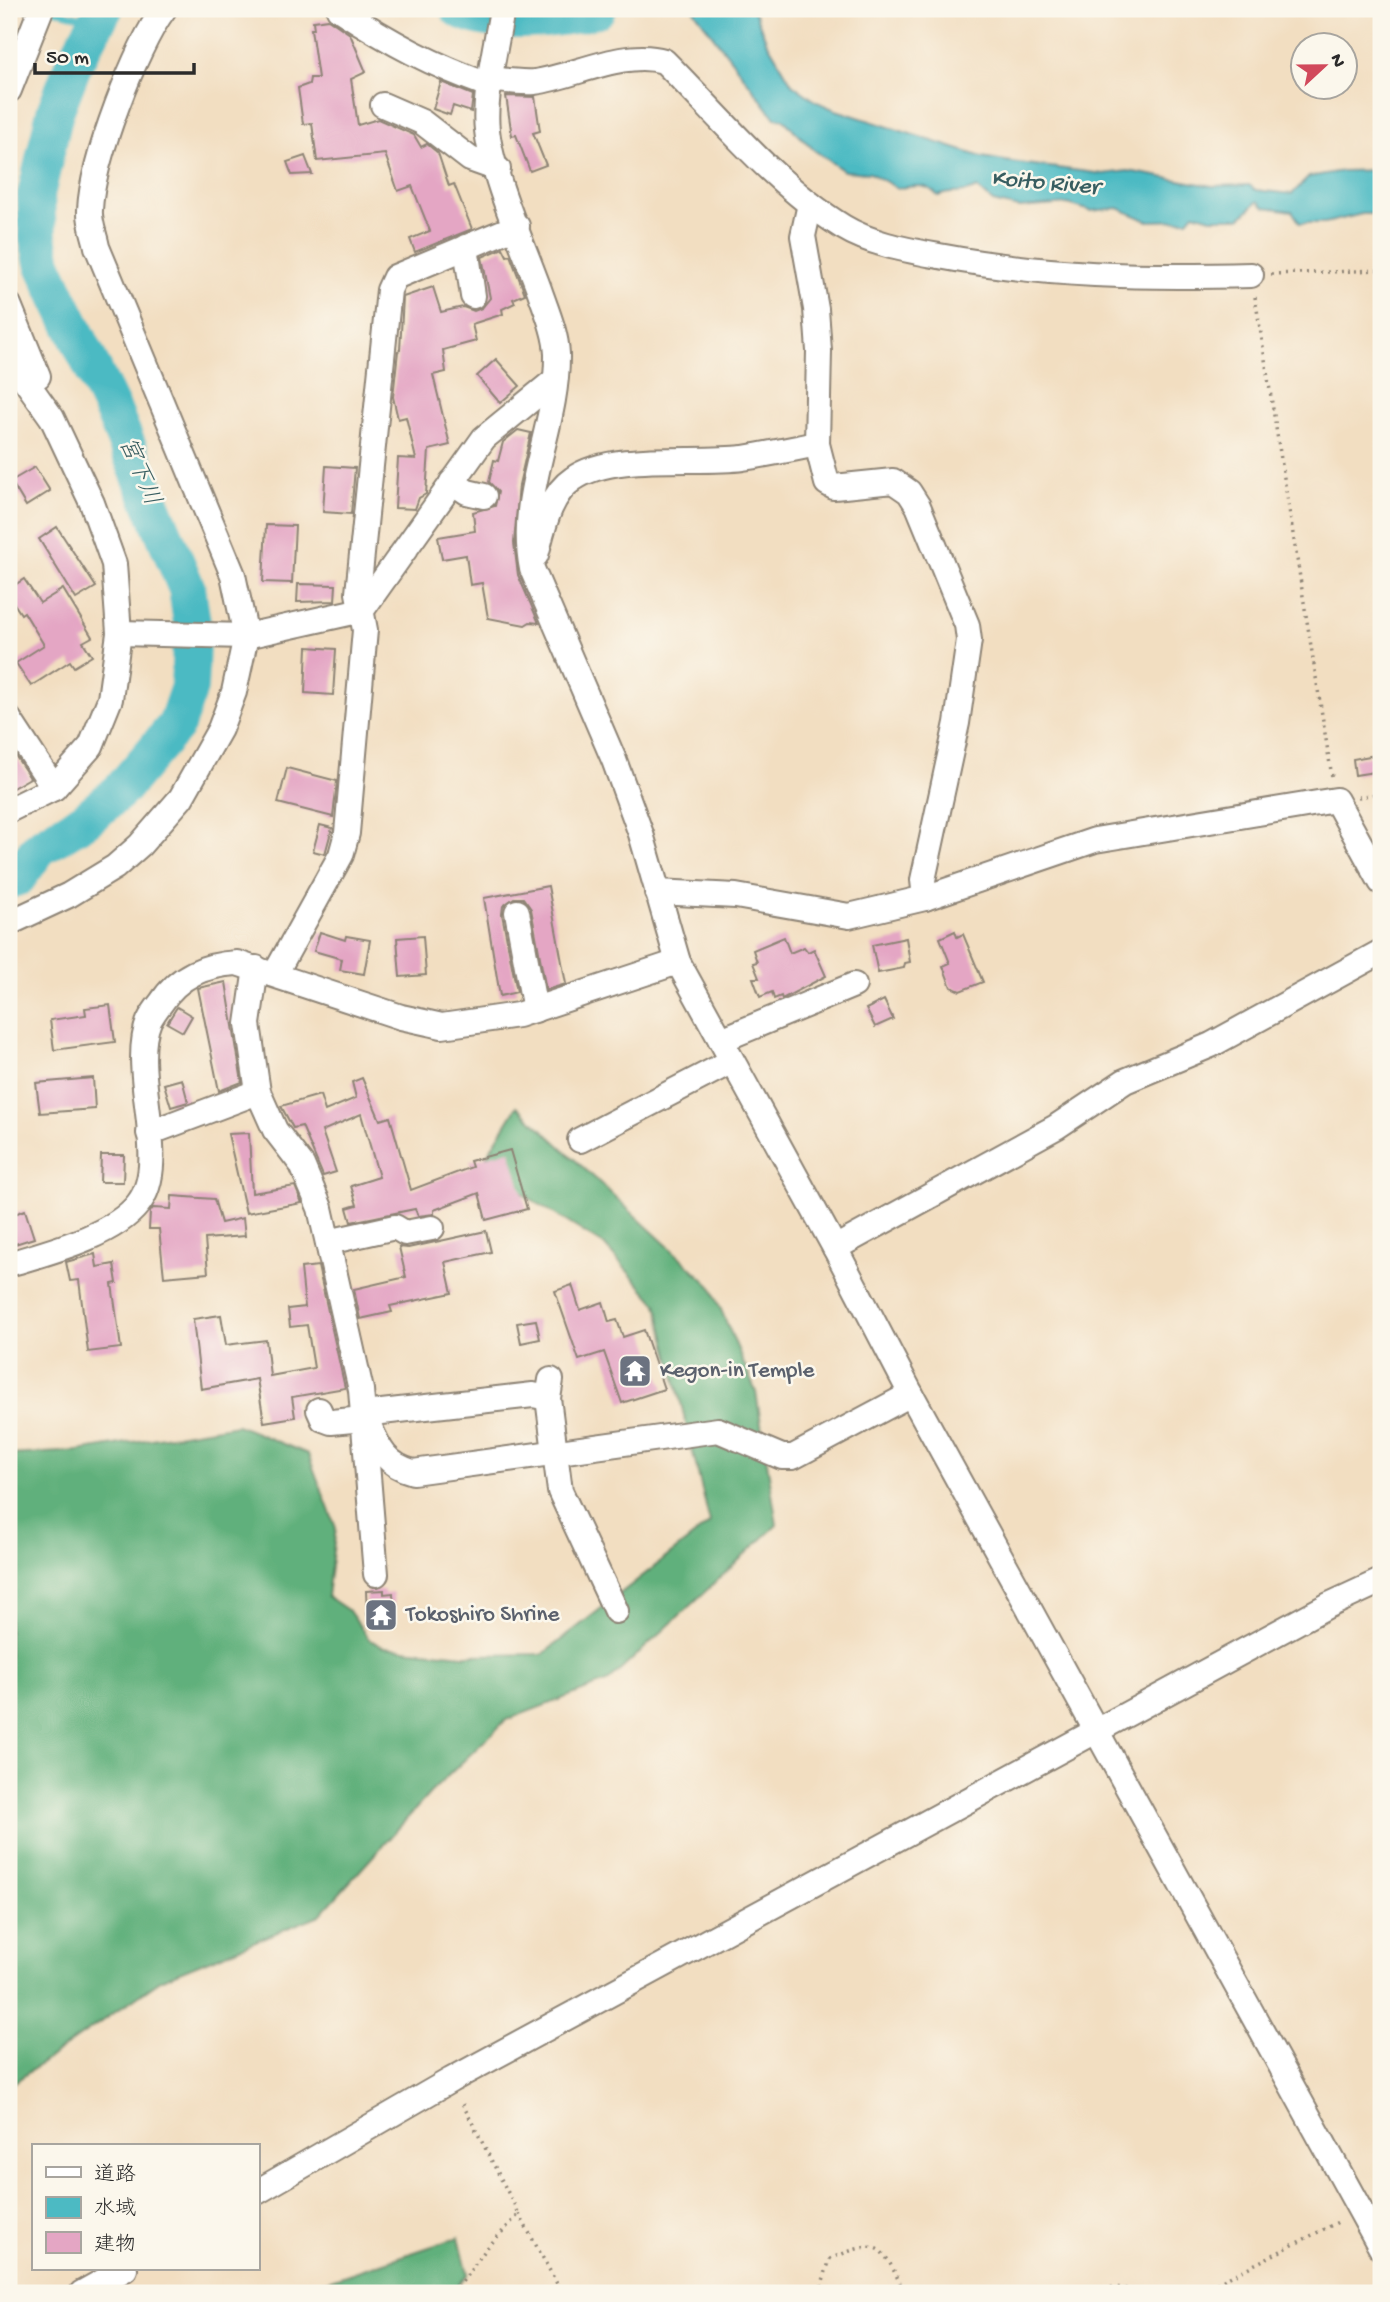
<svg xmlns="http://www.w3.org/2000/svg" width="1390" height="2302" viewBox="0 0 1390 2302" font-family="'Gochi Hand','Klee One',sans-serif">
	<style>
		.forest { fill: #60b07c; stroke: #466e54; stroke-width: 2 }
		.water { fill: #4cbac3; stroke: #3c7277; stroke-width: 2 }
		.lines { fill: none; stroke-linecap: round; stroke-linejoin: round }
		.stream { stroke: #4cbac3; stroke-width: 6 }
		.river { stroke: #4cbac3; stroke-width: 38 }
		.building { fill: #e4a6c4 }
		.minor-casing { stroke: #8e8476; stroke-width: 28 }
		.path { stroke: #8e8476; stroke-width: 3.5; stroke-dasharray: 2 5; stroke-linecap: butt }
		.minor { stroke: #fff; stroke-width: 24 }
		.labels { text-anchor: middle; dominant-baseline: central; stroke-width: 5; stroke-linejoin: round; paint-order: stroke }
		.worship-label { font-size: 23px; fill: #5b616d; stroke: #fbf7ec; text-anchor: start }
		.water-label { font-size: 24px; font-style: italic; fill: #375d60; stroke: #fbf7ec }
	</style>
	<rect width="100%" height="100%" fill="#fbf7ec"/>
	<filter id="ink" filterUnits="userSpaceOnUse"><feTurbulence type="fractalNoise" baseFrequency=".0143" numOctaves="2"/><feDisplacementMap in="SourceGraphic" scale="14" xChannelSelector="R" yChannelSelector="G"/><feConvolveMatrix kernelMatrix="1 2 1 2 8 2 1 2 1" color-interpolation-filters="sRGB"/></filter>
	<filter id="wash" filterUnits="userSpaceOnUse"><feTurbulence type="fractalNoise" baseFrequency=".00686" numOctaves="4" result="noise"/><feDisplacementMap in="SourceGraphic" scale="28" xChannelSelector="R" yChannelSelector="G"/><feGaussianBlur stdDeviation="1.57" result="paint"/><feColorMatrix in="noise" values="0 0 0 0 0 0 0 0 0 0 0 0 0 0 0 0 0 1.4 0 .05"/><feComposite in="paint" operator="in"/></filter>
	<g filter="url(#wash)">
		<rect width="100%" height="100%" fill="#f2dec1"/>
		<!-- forest -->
		<g class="forest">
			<polygon points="517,1106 711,1286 756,1392 777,1525 609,1681 506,1720 430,1793 320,1915 162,1979 9,2086 9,1455 78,1451 237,1425 308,1454 336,1528 327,1596 349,1611 369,1639 383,1647 464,1655 543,1654 710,1523 657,1304 604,1245 480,1167"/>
			<polygon points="459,2237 468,2274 451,2293 292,2293"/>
		</g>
		<!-- water -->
		<path class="water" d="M693,9H753L766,40L792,84L817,102L833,109L982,157L1011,162L1103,174L1128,171L1212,186L1249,185L1256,190L1292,194L1309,177L1342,171L1381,170V214H1362L1325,223H1300L1292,211L1265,207L1258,201L1240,218H1211L1194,213L1188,220L1148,221L1118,208L1091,211L1068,204L1019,208L993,202L977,188C964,196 952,190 938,196C924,181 916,187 897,188L870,173L844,171L814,150L783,119L775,118Z"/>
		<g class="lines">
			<!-- stream -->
			<polyline class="stream" points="50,9 96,21"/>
			<!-- river -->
			<g class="river">
				<path d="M459,9C492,27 561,20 597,9"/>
				<polyline points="9,880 18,877 39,848 86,819 120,791 176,725 189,687 192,623 187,589 113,411 57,294 43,263 38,238 36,195 55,112 74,63 104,9"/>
			</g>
		</g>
		<g id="blocks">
			<!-- building -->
			<g class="building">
				<polygon points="328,19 350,34 366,72 351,79 358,125 378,119 414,135 421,147 427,144 438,153 449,186 454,184 472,229 415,252 410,239 430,231 412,186 398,191 385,154 317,161 312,123 303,124 298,88 309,84 310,78 318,78 311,29 314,29 313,21"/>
				<polygon points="441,82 473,95 471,112 453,106 450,115 433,109"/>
				<polygon points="506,96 535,97 540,131 533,133 546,165 530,171 516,135 512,136"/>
				<polygon points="305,156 312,174 292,175 287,162"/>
				<polygon points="503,248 507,256 510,255 525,294 513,299 515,303 502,309 503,314 472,324 476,341 443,350 446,372 433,375 450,445 429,450 426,494 419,498 415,509 395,508 398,458 416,459 406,417 398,419 393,397 398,351 400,350 403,297 433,287 441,312 463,307 474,311 482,308 490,298 482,257"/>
				<polygon points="496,359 520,386 500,403 477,376"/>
				<polygon points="518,430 531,433 519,485 514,543 518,575 539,623 530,622 525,625 488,618 482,583 470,585 466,555 442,559 438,537 475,531 473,512 495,506 498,492 489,482 494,460 498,461 503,442"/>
				<polygon points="326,466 355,468 351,514 323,512"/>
				<polygon points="35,467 50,491 26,506 11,481"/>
				<polygon points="266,525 295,526 292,583 263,582"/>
				<polygon points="57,527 96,587 76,599 39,539"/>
				<polygon points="24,579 40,603 63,589 92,637 83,642 92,656 74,667 70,661 31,686 16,663 44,645 24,612 21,614 9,596 9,589"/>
				<polygon points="298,584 336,585 335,601 297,602"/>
				<polygon points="307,647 336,649 333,695 305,693"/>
				<polygon points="9,746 30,778 9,790"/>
				<polygon points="1381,754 1381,771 1355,775 1353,759"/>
				<polygon points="287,768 337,781 333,817 278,803"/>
				<polygon points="320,825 332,828 325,854 313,851"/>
				<polygon points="548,886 566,984 546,990 531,909 523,898 514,898 503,906 502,914 517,992 500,996 484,898"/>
				<polygon points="955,931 957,937 963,934 983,982 960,991 951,987 943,966 950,963 940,938"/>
				<polygon points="320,932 345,940 346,936 370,940 364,974 340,970 342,959 314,951"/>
				<polygon points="423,936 426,975 400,977 397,938"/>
				<polygon points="784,937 790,953 804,947 808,952 814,949 826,976 782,999 781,996 774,999 772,992 760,997 753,978 759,978 753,963 757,962 753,950"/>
				<polygon points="906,938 910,962 905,963 904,968 878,973 872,945"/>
				<polygon points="226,982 242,1082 219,1091 198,988"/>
				<polygon points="884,1000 893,1019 875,1027 866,1009"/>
				<polygon points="110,1005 115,1042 54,1050 50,1020 86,1015 85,1008"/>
				<polygon points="177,1007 192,1016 183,1032 167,1023"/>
				<polygon points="93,1078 95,1109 40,1113 36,1083"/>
				<polygon points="362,1078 380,1120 390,1117 411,1190 472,1167 470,1161 510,1150 527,1209 486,1220 479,1193 434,1210 434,1214 418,1216 415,1209 351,1222 347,1208 357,1205 351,1186 379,1177 361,1114 322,1131 336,1172 323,1176 302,1126 293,1128 281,1106 320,1095 325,1111 356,1098 352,1082"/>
				<polygon points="182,1079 188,1102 171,1107 164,1084"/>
				<polygon points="249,1133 252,1193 295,1186 302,1203 246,1213 228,1134"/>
				<polygon points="101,1155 124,1155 123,1182 100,1182"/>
				<polygon points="172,1196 214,1199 221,1223 243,1218 245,1236 205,1239 208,1273 164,1277 159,1229 149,1229 150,1212 153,1208 171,1209"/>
				<polygon points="25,1210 34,1238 9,1246 9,1216"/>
				<polygon points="486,1231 491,1252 445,1262 452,1293 390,1306 392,1312 360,1319 354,1289 406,1277 399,1247 408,1248"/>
				<polygon points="95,1254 97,1267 114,1264 117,1283 112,1284 121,1348 88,1352 79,1280 70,1281 66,1262"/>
				<polygon points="318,1266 345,1388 292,1397 295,1417 264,1422 257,1379 201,1389 193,1319 221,1315 226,1345 266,1340 270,1376 314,1368 307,1325 290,1327 288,1309 305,1307 301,1268"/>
				<polygon points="572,1285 580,1310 603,1302 609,1322 617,1320 623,1337 644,1330 664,1389 622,1403 604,1352 579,1360 555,1291"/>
				<polygon points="536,1320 540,1339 521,1343 517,1323"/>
				<polygon points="384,1590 384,1594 393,1593 394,1613 367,1615 366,1591"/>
			</g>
		</g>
	</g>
	<g filter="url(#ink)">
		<use href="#blocks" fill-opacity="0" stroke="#8e8476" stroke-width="2"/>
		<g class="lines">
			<defs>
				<g id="minor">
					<path d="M339,9C391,43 432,65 491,86"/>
					<path d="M502,9C497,42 483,98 487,130C492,177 524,247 540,292C547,312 556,333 557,354C558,429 517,493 532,569L614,760L641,834L678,962L835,1248L911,1394L1381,2248"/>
					<path d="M491,79C506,81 520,83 535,82C576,76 624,49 664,61C720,117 775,185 843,227C871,244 907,250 939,256C1046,276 1143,278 1251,275"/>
					<polyline points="9,90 41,9"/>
					<polyline points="383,105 422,122 470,159 498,169"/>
					<polyline points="810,204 803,236 816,309 819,351 817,444 827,483 834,487 893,481 909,492 918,506 967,625 969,640 957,723 923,880 925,898"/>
					<polyline points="466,247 473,296"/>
					<polyline points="9,305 38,376"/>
					<polyline points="9,373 15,366 52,418 92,503 114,564 119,633 110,699 91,746 54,788 9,810"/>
					<polyline points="452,482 467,492 484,496"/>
					<path d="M536,555C543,529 549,495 573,479C612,451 696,464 743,458C768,454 793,449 817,444"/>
					<polyline points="119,633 246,636 362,610 484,438 555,380"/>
					<polyline points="9,719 54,788"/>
					<polyline points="657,892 736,896 849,916 925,898 1095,840 1336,800 1381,882"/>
					<polyline points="517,912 535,1010"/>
					<path d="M9,923L69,895L115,867L140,845L181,798L220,729L234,692L246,636L233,575L97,247C95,236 89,222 90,210C92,161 135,48 164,9"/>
					<polyline points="256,968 248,1024 258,1092 275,1130 302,1165 320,1208 361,1390 376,1574"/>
					<polyline points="275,974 341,855 347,833 365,630 358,593 389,290 395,277 517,226"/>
					<polyline points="721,1040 854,985"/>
					<polyline points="149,1133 258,1092"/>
					<polyline points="580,1140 732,1061"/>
					<polyline points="328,1242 395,1227 405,1233 432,1228"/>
					<polyline points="835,1248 1056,1127 1125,1081 1211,1045 1381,952"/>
					<path d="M9,1264C48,1252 113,1236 138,1204C172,1162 128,1072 149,1021C152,1015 157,1008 161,1003C179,975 205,965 237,963L401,1017L442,1026L518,1015L678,962"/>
					<polyline points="551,1380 548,1398 560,1491 616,1611"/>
					<polyline points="319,1410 323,1419 331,1422 364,1419"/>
					<polyline points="364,1414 533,1395 548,1398"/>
					<path d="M369,1425C379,1450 387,1465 413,1472L718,1430L782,1457H793L911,1394"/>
					<polyline points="257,2192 451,2080 1327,1606 1381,1581"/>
					<polyline points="82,2293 125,2269"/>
				</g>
			</defs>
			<!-- minor casing -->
			<use href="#minor" class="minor-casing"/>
			<!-- path -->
			<g class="path">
				<polyline points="1271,274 1381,270"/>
				<polyline points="1255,297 1332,777"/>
				<polyline points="1358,797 1381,793"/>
				<polyline points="519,2214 562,2293"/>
				<polyline points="454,2293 486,2249 519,2214 461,2101"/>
				<path d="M819,2293L830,2259C883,2236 881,2246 905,2293"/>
				<polyline points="1055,2293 1115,2287 1157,2293"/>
				<polyline points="1198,2293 1340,2221"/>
			</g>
			<!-- minor -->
			<use href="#minor" class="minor"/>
		</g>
	</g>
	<!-- icons -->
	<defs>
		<symbol id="temple-square" viewBox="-11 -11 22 22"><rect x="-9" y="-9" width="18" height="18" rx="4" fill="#6b7280" stroke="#fbf7ec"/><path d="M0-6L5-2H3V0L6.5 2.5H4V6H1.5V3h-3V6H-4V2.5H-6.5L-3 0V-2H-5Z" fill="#fff"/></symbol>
	</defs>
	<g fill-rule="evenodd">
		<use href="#temple-square" x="616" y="1352" width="38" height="38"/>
		<use href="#temple-square" x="362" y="1596" width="38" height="38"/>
	</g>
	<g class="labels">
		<!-- worship labels -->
		<g class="worship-label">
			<text x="660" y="1371">Kegon-in Temple</text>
			<text x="406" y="1615">Tokoshiro Shrine</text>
		</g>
		<!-- water labels -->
		<g class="water-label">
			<text transform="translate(1045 184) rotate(5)">Koito River</text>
			<text transform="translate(138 472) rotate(67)">宮下川</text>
		</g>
	</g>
	<!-- margin -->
	<rect width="1390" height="2302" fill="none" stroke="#fbf7ec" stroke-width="35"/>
	<!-- legend -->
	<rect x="32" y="2144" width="228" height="126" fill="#fbf7ec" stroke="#a8a59f" stroke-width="2"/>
	<rect x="46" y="2167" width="35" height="10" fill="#ffffff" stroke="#a8a59f" stroke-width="2"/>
	<text x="94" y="2180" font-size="21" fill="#2b2b2b">道路</text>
	<rect x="46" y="2197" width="35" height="21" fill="#4cbac3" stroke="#a8a59f" stroke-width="2"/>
	<text x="94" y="2214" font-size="21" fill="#2b2b2b">水域</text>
	<rect x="46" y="2232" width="35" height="21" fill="#e4a6c4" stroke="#a8a59f" stroke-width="2"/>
	<text x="94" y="2250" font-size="21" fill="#2b2b2b">建物</text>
	<!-- north arrow -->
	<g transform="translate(1324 66) rotate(68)"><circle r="33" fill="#fbf7ec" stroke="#a8a59f" stroke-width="2"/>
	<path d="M0-5L12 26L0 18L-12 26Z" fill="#d1495b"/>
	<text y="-10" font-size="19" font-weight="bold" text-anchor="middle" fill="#2b2b2b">N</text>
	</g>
	<!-- scale -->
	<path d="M35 63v10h159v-10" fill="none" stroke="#2b2b2b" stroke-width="3.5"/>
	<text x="46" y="63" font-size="21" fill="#2b2b2b" stroke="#fbf7ec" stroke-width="5" paint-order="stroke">50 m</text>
</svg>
